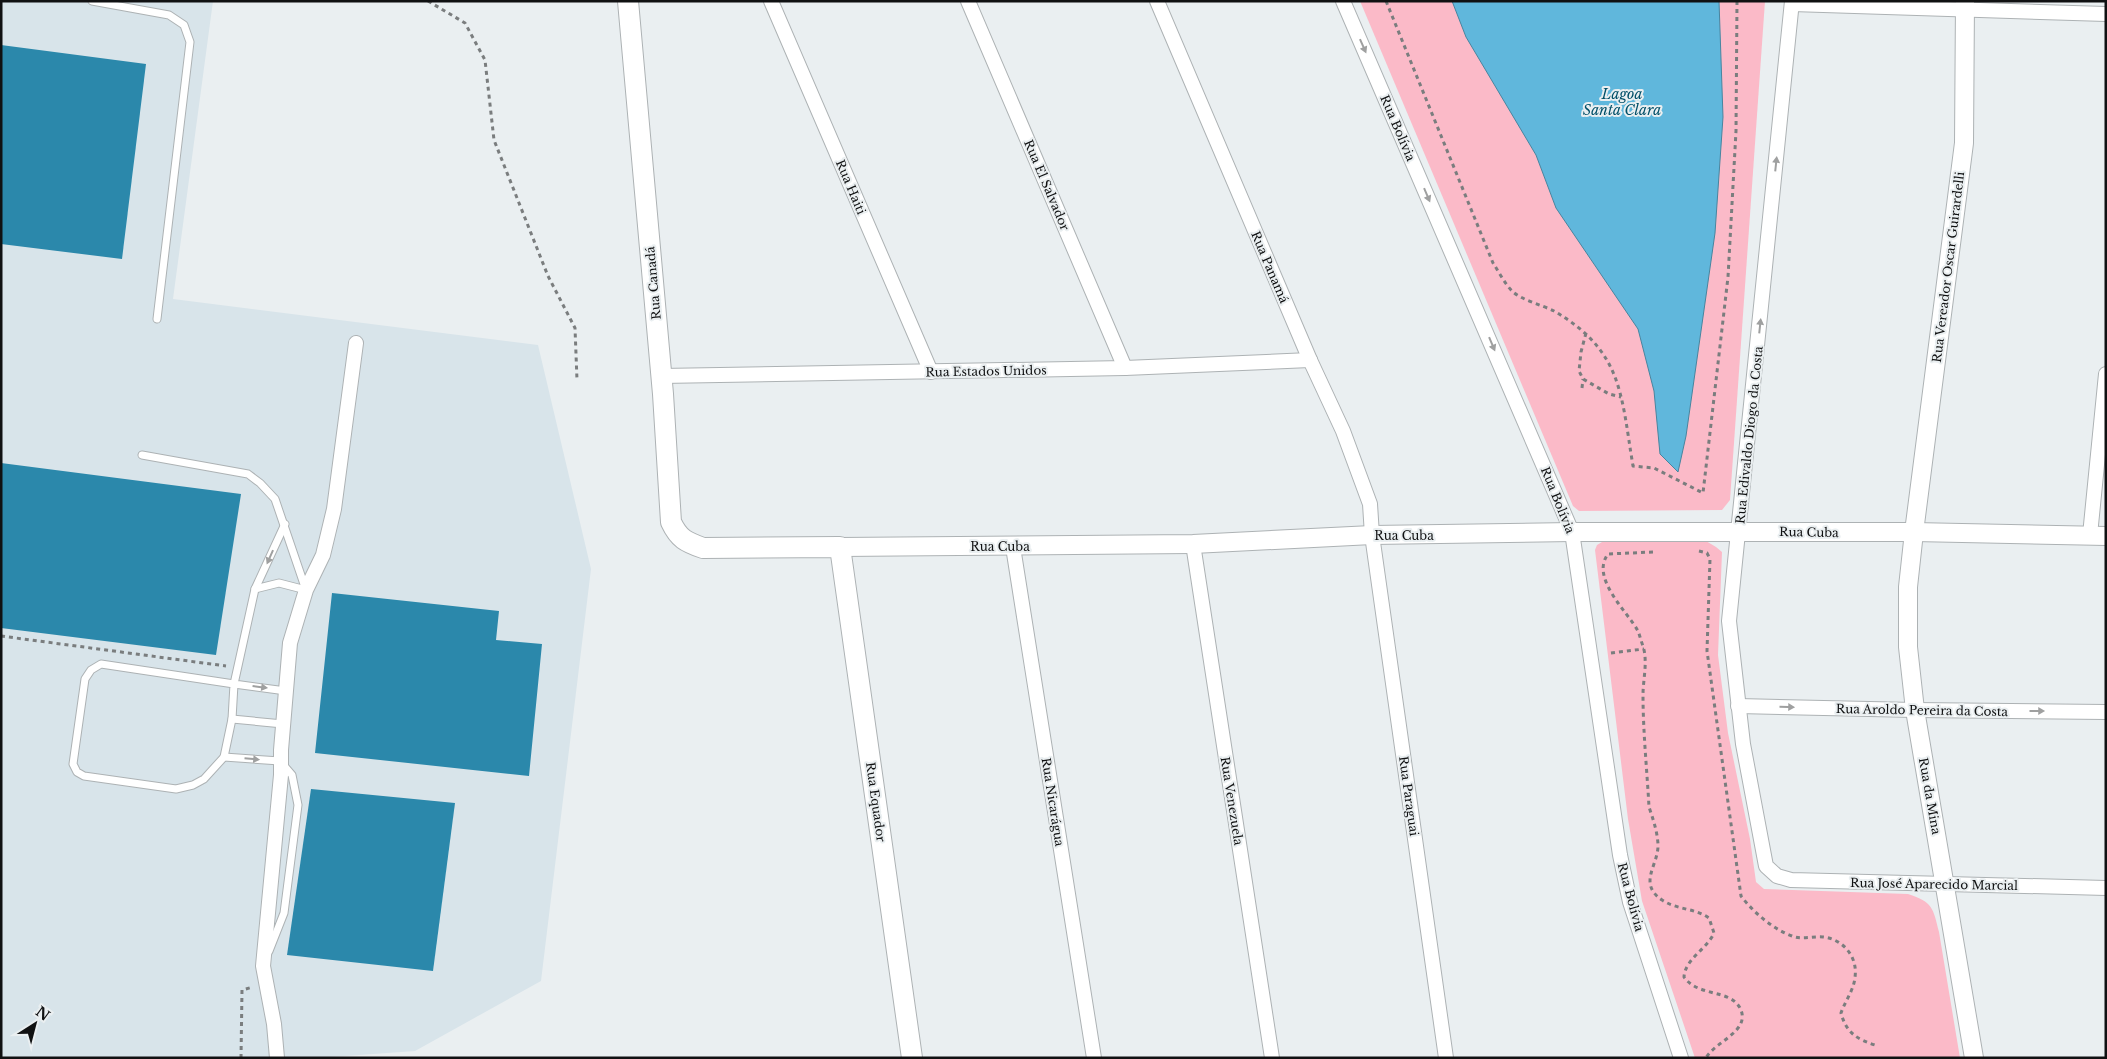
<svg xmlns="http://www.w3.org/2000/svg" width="2107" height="1059" viewBox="0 0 2107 1059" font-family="'Libre Baskerville',serif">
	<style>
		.built { fill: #d8e4ea }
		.green { fill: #fbbac8 }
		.water { fill: #60b7dc; stroke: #48859f }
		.building { fill: #2b88ab }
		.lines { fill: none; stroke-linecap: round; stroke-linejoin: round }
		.service-casing { stroke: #adb2b4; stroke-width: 9 }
		.minor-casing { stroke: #adb2b4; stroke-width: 16 }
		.tertiary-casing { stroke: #adb2b4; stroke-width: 20 }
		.secondary-casing { stroke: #adb2b4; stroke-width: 22 }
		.path { stroke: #7a7d7e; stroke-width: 3; stroke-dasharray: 4 4; stroke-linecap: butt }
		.service { stroke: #fff; stroke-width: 7 }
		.minor { stroke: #fff; stroke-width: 14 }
		.tertiary { stroke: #fff; stroke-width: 18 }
		.secondary { stroke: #fff; stroke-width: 20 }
		.oneway { fill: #9fa0a0 }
		.labels { text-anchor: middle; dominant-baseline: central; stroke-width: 4; stroke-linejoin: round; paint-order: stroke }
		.street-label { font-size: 12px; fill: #101112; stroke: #eaeff1 }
		.water-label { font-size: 14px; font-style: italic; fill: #004f68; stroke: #eaeff1 }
	</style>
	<rect width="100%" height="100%" fill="#eaeff1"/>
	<!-- built -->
	<polygon class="built" points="1,1 213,1 173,299 538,345 591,569 541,981 415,1051 317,1058 1,1058"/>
	<!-- green -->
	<g class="green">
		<polygon points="1360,1 1765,1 1730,500 1722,510 1579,511 1573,506"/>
		<path d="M1701,538L1716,547L1722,552L1718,655L1728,733L1750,839L1756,882L1764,889L1908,894C1933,902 1933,908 1939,932L1960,1058H1695L1642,901L1628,819L1595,550L1597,545L1602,542Z"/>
	</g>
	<!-- water -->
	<polygon class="water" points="1452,1 1719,1 1723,117 1715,233 1686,436 1678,472 1660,454 1654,391 1638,329 1556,208 1536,155 1466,37"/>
	<!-- building -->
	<g class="building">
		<polygon points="1,45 146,64 122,259 1,244"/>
		<polygon points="1,463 241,494 216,655 1,628"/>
		<polygon points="332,593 499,611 496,640 542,644 529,776 315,753"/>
		<polygon points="311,789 455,803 433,971 287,955"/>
	</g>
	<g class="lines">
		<defs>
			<g id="service">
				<polyline points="92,1 169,15 184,25 190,42 157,319"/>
				<polyline points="142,455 248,474 260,483 275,499 306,590"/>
				<polyline points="285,524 255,589 234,684 286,691"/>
				<polyline points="255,589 279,583 306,590"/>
				<polygon points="101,664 234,684 232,719 224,757 204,779 193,785 176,789 84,776 77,772 73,764 85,679 91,670"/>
				<polyline points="232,719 283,724"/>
				<polyline points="224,757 280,761 292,775 298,805 284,913 269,951"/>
			</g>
			<g id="minor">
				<polyline points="771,1 931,372"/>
				<polyline points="968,1 1125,368"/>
				<polyline points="1157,1 1310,360 1343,431 1370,504 1372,535 1446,1058"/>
				<polyline points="1343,1 1572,532 1620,855 1630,902 1681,1058"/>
				<polyline points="1792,1 1729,621 1743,744 1766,866 1777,876 1791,880 2106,888"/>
				<polyline points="1792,4 2106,14"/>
				<polyline points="661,376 1125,368 1310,360"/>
				<polyline points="2090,535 2106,374"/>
				<polyline points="1193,544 1272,1058"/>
				<polyline points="1013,547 1094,1058"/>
				<polyline points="1738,706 1915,710 2106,712"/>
				<polyline points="277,1058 274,1024 263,966 281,775 281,750 290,643 306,590 323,555 334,509 356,343"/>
			</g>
			<g id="tertiary">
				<polyline points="1965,1 1964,143 1914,532 1908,587 1908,647 1915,710 1974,1058"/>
				<polyline points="840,547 1193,544 1372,535 1572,532 1914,532 2106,536"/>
			</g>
			<path id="secondary" d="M628,1L663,394L671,522C679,539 686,542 703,548L840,547L912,1058"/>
		</defs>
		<!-- service casing -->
		<use href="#service" class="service-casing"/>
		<!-- minor casing -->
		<use href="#minor" class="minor-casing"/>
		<!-- tertiary casing -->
		<use href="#tertiary" class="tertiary-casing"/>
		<!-- secondary casing -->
		<use href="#secondary" class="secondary-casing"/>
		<!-- path -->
		<g class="path">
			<polyline points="428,1 465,23 485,60 494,140 548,276 575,328 577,380"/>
			<path d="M1386,1L1493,263C1499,272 1505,284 1512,291C1521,300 1542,305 1554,311C1623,351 1621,395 1633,466L1654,468L1703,493L1728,277L1736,131L1737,1"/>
			<polyline points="1586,333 1581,352 1579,371 1583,379 1609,394 1621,397"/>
			<polyline points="1582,388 1583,379"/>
			<path d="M1699,551L1707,553L1710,559L1707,651L1741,896C1754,913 1773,929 1792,936C1802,940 1813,936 1823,937C1843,939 1858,957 1855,977C1854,990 1845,1001 1841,1013C1846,1032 1856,1039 1875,1045"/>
			<path d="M1653,552L1608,554C1590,578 1627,611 1638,631C1640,636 1641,641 1643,646C1648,662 1643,679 1643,695C1643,732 1647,770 1649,807C1653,819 1657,830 1658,844C1659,865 1637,883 1662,900C1677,910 1695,908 1709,918L1714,933C1707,949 1685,959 1684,977C1698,997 1730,989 1740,1008C1752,1031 1714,1042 1706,1058"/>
			<polyline points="1,636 226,666"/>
			<polyline points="1611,653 1644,649"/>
			<polyline points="241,1058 242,990 253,987"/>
		</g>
		<!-- service -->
		<use href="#service" class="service"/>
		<!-- minor -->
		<use href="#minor" class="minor"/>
		<!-- tertiary -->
		<use href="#tertiary" class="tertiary"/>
		<!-- secondary -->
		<use href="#secondary" class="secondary"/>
	</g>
	<!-- one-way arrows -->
	<defs><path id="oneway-solid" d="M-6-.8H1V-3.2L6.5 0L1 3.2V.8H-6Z" transform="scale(1.25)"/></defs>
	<g class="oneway">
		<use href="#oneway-solid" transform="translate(1363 46) rotate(66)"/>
		<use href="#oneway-solid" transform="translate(1776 164) rotate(-84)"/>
		<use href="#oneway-solid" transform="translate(1427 195) rotate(67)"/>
		<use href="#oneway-solid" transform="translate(1760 326) rotate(-84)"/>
		<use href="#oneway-solid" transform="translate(1492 344) rotate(67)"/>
		<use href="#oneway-solid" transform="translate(270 557) rotate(114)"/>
		<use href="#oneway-solid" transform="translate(260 687) rotate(7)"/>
		<use href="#oneway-solid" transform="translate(1787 707) rotate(1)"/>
		<use href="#oneway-solid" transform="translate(2037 711)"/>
		<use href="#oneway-solid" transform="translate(252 759) rotate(5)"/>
	</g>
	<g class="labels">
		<!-- street labels -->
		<g class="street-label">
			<text transform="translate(1398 128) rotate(67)">Rua Bolívia</text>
			<text transform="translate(1047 185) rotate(67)">Rua El Salvador</text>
			<text transform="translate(851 187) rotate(67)">Rua Haiti</text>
			<text transform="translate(1270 267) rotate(67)">Rua Panamá</text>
			<text transform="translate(1948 267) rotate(-83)">Rua Vereador Oscar Guirardelli</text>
			<text transform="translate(653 283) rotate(-95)">Rua Canadá</text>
			<text transform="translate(986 371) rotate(-1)">Rua Estados Unidos</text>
			<text transform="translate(1749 435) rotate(-84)">Rua Edivaldo Diogo da Costa</text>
			<text transform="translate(1558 500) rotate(68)">Rua Bolívia</text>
			<text transform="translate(1809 532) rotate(1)">Rua Cuba</text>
			<text x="1404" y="535">Rua Cuba</text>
			<text x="1000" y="546">Rua Cuba</text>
			<text transform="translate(1922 710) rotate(1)">Rua Aroldo Pereira da Costa</text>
			<text transform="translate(1409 796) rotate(82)">Rua Paraguai</text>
			<text transform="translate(1930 796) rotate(80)">Rua da Mina</text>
			<text transform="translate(1232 801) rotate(81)">Rua Venezuela</text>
			<text transform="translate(876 802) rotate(82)">Rua Equador</text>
			<text transform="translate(1053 802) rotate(81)">Rua Nicarágua</text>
			<text transform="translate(1934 884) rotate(1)">Rua José Aparecido Marcial</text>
			<text transform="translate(1631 897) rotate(75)">Rua Bolívia</text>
		</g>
		<!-- water labels -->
		<g class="water-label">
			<text x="1622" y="94">Lagoa<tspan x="1622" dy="16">Santa Clara</tspan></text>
		</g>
	</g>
	<!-- border -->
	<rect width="2107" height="1059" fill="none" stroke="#101112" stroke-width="5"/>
	<!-- north arrow -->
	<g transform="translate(35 1024) rotate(36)" stroke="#eaeff1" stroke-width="4" paint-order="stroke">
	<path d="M0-4L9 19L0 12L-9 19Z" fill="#101112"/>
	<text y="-8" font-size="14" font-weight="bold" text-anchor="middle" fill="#101112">N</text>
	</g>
</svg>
